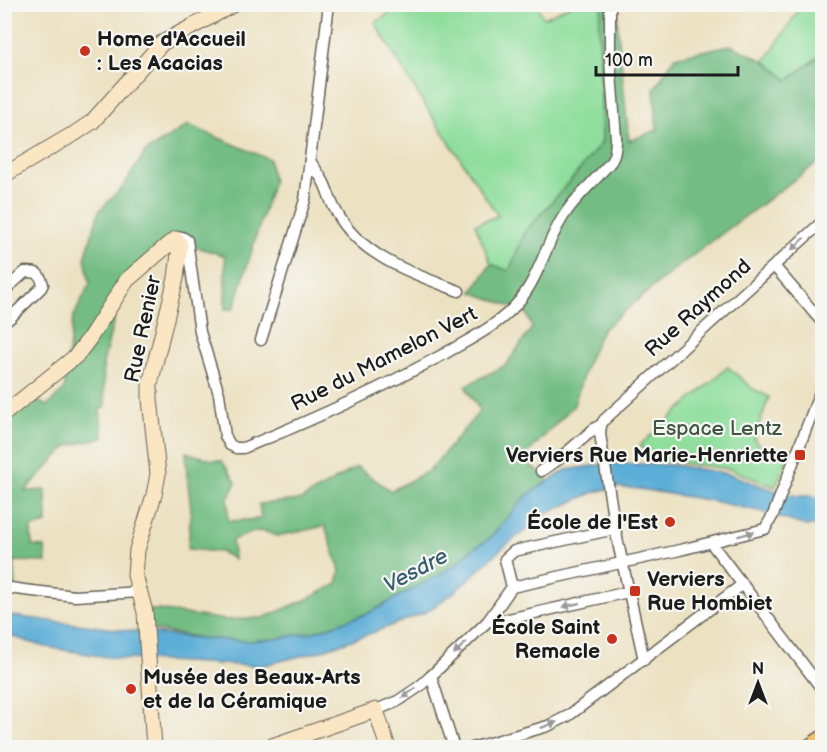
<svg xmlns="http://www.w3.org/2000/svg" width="827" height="752" viewBox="0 0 827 752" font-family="'Balsamiq Sans',sans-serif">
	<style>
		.green { fill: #8fde9c; stroke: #567d5c; stroke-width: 1.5 }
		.forest { fill: #73bd84; stroke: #486c50; stroke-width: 1.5 }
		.water { fill: #5cadd7; stroke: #3c647a; stroke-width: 1.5 }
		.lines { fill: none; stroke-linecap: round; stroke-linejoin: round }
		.street-casing { stroke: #656156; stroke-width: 13 }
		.secondary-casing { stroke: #656156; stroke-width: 17 }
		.primary-casing { stroke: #656156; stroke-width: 19 }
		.street { stroke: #fff; stroke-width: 10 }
		.secondary { stroke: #fbe6c4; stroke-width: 15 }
		.primary { stroke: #f6c06b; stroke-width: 16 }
		.oneway { fill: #999 }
		.poi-dot { fill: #c8321e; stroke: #f6f6f2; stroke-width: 2 }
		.labels { text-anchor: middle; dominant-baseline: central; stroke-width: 4.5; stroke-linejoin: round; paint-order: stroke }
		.poi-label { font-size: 21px; font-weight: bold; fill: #1c1c1c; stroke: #f6f6f2; text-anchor: start }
		.street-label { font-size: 21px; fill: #1c1c1c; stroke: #f6f6f2 }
		.park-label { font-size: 21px; fill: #3e5642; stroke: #f6f6f2 }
		.water-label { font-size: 22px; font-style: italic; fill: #395d70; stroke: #f6f6f2 }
	</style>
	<rect width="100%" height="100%" fill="#f6f6f2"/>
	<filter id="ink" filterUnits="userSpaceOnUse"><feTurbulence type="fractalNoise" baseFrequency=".0167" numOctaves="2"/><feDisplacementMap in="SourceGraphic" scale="12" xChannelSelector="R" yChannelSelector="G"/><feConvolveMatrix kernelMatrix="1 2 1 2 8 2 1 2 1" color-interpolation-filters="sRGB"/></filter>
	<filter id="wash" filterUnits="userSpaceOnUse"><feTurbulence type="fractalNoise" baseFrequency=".008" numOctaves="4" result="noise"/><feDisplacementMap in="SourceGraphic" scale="24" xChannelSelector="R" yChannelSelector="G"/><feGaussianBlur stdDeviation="1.35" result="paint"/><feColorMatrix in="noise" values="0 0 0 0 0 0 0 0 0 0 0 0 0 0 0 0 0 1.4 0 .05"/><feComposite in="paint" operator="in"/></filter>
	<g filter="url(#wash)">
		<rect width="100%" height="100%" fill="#ece1c1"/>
		<!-- green -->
		<g class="green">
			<polygon points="402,5 537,5 544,18 571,5 602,5 599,23 602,142 573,178 525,232 509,272 491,264 475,224 498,216 423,102 375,23"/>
			<polygon points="802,5 822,5 822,54 788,80 765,61"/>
			<polygon points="728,367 753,389 769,397 754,439 758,444 789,456 775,487 729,469 650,459 640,445"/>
		</g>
		<!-- forest -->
		<g class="forest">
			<polygon points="602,5 617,5 618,31 629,141 657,130 654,89 675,57 730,45 765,61 788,80 822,54 822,159 676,268 602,330 587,363 574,405 526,455 527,462 549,481 527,495 489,539 470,551 453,567 369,613 314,632 275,639 248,641 208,639 149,629 150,610 158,610 225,620 263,618 305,600 337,584 340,570 325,526 277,536 263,531 254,532 232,540 234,559 221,552 188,549 191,508 187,477 186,452 212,460 222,461 236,482 228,499 228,521 261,519 259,504 301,500 357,467 391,491 430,470 480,411 465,386 506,365 532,328 526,312 472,292 491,264 509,271 525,232 573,178 602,142 599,23"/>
			<polygon points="188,125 269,159 273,181 234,309 225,309 225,256 181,242 131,283 116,311 103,363 105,408 100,409 103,438 67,446 25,491 46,490 47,524 31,528 32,546 45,547 46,562 14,561 16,586 5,611 5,407 24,394 47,406 64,390 73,318 90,283 85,258 99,211 123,187 145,152"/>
		</g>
		<!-- water -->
		<polygon class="water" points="611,463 673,465 729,474 787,495 822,497 822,526 806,526 763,512 713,501 639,489 615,487 592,493 548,513 501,549 457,590 426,612 372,633 317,652 260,666 126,659 100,656 41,646 5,634 5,615 124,630 208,639 248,641 275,639 314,632 369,613 453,567 470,551 489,539 527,495 566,470"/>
	</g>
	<g filter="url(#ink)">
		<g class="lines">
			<defs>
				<g id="street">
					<path d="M310,161C314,167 319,174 323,181C328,190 330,201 336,211C360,257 414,274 459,291"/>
					<path d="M176,239L182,237L187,240L200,332L219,394L225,436L230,445L236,448H243C313,420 380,389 446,353C472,338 501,324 520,300C541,274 547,238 567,211C576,198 589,186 600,174C604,169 609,165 612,160C616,153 616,145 616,138L610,60V4"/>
					<polyline points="774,266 822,322"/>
					<path d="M4,291L25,272C37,272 39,272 43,284L41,288L10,318L4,321"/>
					<polyline points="261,340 305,200 329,4"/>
					<polyline points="601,425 600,434 615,529 644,660"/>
					<polyline points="541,471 559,459 595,428 601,425 604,420 822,222"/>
					<polyline points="711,543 822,689"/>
					<polyline points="4,587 24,590 75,596 140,592"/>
					<polyline points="512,587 505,559 514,551 615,529"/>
					<polyline points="488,621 499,621 628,592"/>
					<polyline points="431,676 454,748"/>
					<polyline points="376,710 398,701 420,686 431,676 488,621 512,587 680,550 765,529 773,515 822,387"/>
					<polyline points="472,748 548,726 568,716 743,584"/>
				</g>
				<g id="secondary">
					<polyline points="74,134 92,122 162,43 234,4"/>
					<polyline points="4,175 70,136"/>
					<polyline points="4,414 76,356 89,339 127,280 170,243 176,239 180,245 176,278 150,384 150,399 158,474 154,495 137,550 135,575 145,612 154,748"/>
					<polyline points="266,748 376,710 388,748"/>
				</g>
				<polyline id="primary" points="809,748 822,739"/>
			</defs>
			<!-- street casing -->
			<use href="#street" class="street-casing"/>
			<!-- secondary casing -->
			<use href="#secondary" class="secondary-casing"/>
			<!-- primary casing -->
			<use href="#primary" class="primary-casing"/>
			<!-- street -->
			<use href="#street" class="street"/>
			<!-- secondary -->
			<use href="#secondary" class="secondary"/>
			<!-- primary -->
			<use href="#primary" class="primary"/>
		</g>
		<!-- one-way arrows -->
		<defs><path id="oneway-solid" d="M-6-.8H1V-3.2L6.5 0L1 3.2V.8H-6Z" transform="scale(1.5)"/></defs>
		<g class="oneway">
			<use href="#oneway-solid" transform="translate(798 244) rotate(138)"/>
			<use href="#oneway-solid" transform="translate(746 534) rotate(-15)"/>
			<use href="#oneway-solid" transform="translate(571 605) rotate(167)"/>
			<use href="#oneway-solid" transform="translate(460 648) rotate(136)"/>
			<use href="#oneway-solid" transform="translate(409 693) rotate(145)"/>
			<use href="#oneway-solid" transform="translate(549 725) rotate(-21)"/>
		</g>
	</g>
	<!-- markers -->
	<g class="poi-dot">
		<circle cx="85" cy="51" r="6"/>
		<rect x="794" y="449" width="12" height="12" rx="3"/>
		<circle cx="670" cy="522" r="6"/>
		<rect x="629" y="585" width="12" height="12" rx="3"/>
		<circle cx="612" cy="639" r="6"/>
		<circle cx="131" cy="689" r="6"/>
	</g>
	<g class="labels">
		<!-- poi labels -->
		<g class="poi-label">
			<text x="97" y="39">Home d'Accueil<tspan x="97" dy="24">: Les Acacias</tspan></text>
			<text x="788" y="455" text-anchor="end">Verviers Rue Marie-Henriette</text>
			<text x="658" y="522" text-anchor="end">École de l'Est</text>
			<text x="647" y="579">Verviers<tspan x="647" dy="24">Rue Hombiet</tspan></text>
			<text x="600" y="627" text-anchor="end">École Saint<tspan x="600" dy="24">Remacle</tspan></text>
			<text x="143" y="677">Musée des Beaux-Arts<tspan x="143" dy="24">et de la Céramique</tspan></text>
		</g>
		<!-- street labels -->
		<g class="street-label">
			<text transform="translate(698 308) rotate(-42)">Rue Raymond</text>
			<text transform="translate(143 329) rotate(-78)">Rue Renier</text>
			<text transform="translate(384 359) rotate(-27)">Rue du Mamelon Vert</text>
		</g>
		<!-- park labels -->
		<g class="park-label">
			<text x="717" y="428">Espace Lentz</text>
		</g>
		<!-- water labels -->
		<g class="water-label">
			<text transform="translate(416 571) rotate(-28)">Vesdre</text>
		</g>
	</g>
	<!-- margin -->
	<rect width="827" height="752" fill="none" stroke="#f6f6f2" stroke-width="24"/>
	<!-- north arrow -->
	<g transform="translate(758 683)" stroke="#f6f6f2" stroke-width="4.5" paint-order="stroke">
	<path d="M0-4.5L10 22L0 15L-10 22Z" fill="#1c1c1c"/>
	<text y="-9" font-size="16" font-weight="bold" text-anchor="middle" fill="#1c1c1c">N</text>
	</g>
	<!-- scale -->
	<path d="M596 66v9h142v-9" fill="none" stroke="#1c1c1c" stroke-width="3"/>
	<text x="605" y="66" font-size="18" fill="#1c1c1c" stroke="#f6f6f2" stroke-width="4.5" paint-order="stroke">100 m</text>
</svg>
